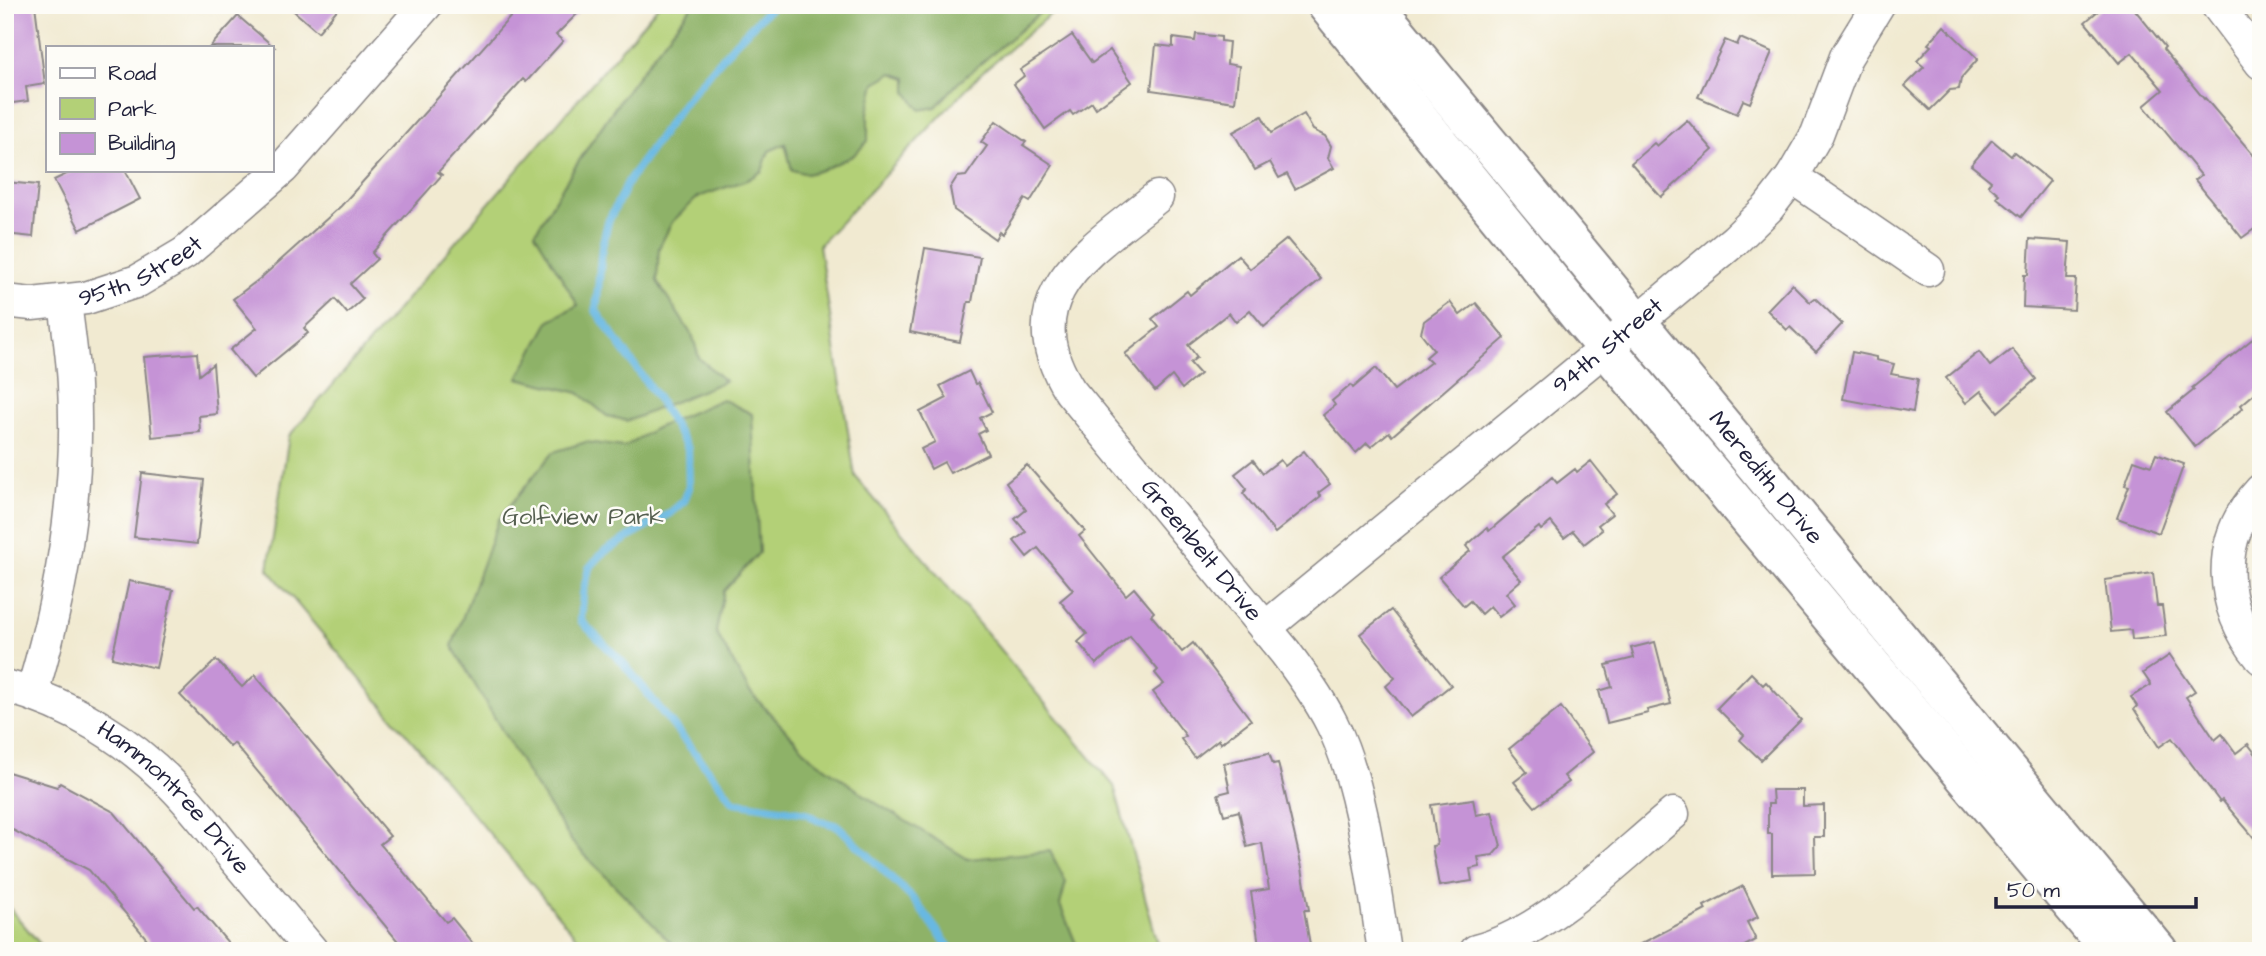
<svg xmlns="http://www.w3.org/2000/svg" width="2266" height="956" viewBox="0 0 2266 956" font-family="'Architects Daughter',sans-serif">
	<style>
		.green { fill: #b3d077; stroke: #6a7959; stroke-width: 2 }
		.forest { fill: #8eb268; stroke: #586a52; stroke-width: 2 }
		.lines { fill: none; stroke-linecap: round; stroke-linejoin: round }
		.stream { stroke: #67b8e2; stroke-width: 8 }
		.building { fill: #c593d6 }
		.minor-casing { stroke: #8a8686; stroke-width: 35 }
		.secondary-casing { stroke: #8a8686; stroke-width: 42 }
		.minor { stroke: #fff; stroke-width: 32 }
		.secondary { stroke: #fff; stroke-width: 38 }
		.labels { text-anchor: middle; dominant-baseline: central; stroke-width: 5; stroke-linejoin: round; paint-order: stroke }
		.street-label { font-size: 24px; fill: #22223b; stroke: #fdfcf7 }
		.park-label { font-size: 24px; fill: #555f50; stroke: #fdfcf7 }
	</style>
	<rect width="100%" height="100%" fill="#fdfcf7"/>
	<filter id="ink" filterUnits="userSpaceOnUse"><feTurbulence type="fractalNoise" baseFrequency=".0143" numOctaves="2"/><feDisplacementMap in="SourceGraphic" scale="14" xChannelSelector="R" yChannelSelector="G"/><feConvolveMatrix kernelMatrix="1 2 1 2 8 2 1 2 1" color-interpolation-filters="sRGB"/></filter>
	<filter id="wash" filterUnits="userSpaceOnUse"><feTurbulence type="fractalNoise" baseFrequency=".00686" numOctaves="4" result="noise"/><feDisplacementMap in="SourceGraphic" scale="28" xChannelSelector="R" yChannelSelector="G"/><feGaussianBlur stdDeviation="1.57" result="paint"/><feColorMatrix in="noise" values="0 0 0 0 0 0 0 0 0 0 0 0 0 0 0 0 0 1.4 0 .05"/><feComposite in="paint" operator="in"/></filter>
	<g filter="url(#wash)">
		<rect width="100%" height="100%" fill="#f1ead1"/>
		<!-- green -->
		<g class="green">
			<polygon points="659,5 1061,5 980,74 819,245 855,476 1114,786 1160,951 588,951 268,569 289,436"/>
			<polygon points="5,903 46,951 5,951"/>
		</g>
		<!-- forest -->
		<g class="forest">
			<path d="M693,5H1049L958,83L936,107L920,110L907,92V78L892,73L875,83L868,112V141L853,156L822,170L807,174L792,170L785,144L769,151L762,171L747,180L698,197L672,222L659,248L657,281L693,337L699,358L725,381L628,421L607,416L579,393L518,378L550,320L578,305L535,233C581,153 634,76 693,5Z"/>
			<polygon points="722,399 752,414 759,553 724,591 716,632 749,691 811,757 876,803 968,859 1050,851 1066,882 1060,905 1079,951 679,951 572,842 529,776 452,646 499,519 553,452 586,442 624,447 654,429"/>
		</g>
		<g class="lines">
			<!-- stream -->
			<polyline class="stream" points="773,5 736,42 685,101 629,180 608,222 602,247 596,311 656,396 688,449 689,488 684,501 670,513 604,552 589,568 583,594 581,621 624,664 734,802 806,813 817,820 838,826 914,900 952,951"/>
		</g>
		<g id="blocks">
			<!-- building -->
			<g class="building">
				<polygon points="5,5 35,5 45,84 26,87 28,101 5,104"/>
				<polygon points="287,5 341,5 318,32"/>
				<polygon points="521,5 586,5 556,35 563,41 526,82 523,79 438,172 442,175 372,253 377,259 350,284 363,299 347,313 335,299 304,328 308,333 253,378 230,350 257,328 233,299 262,277 341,206"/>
				<polygon points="2105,5 2131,5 2165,47 2163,49 2204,99 2205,98 2261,164 2261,224 2242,238 2195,180 2201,175 2144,106 2163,90 2132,53 2119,63 2085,22"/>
				<polygon points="238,16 274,47 210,47"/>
				<polygon points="1944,26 1978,59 1961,78 1959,89 1950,90 1930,110 1905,86 1924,67 1917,61 1931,46 1928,44"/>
				<polygon points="1196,34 1221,37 1221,41 1229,42 1227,64 1239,66 1235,102 1151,90 1156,45 1173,47 1173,38 1195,41"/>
				<polygon points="1072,35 1092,63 1110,50 1132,82 1096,108 1092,102 1073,115 1070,111 1045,129 1014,84 1024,76 1020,70"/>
				<polygon points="1740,38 1772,52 1750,103 1743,100 1737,114 1698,97 1725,40 1737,45"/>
				<polygon points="1304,114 1313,130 1325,136 1331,146 1328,158 1334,168 1295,189 1287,174 1279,178 1270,162 1255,170 1233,132 1262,116 1271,133"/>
				<polygon points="1687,120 1713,150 1661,197 1631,163 1654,143 1657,146"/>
				<polygon points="996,121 1026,142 1023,145 1053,165 1030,202 1025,199 1002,234 999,232 995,239 954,210 950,188 957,177 966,176 987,146 981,142"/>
				<polygon points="1992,140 2011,156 2014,152 2050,181 2021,217 1996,197 1999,194 1988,185 1991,181 1971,165"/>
				<polygon points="75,170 125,170 140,199 80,230 54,180"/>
				<polygon points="5,182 38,185 33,237 5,234"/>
				<polygon points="1287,239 1321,279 1264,327 1250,310 1236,322 1229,313 1188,345 1197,357 1190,363 1200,374 1182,389 1172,376 1155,391 1125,354 1159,327 1152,319 1187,291 1190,295 1238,255 1250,269"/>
				<polygon points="2030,239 2070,242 2067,279 2076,279 2074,310 2023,307 2024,275 2028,275"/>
				<polygon points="925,248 980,257 972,302 968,302 960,342 910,332"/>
				<polygon points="1792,284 1810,302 1815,298 1842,324 1816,352 1790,327 1787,330 1767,310"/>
				<polygon points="1450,302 1460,315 1476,303 1505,338 1392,436 1389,432 1371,447 1367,443 1356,453 1323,415 1335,405 1332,401 1351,385 1353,388 1376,368 1394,390 1431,362 1426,357 1434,350 1421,333 1424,321"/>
				<polygon points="2261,332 2261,388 2241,405 2243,408 2195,447 2167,412 2194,390 2192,388"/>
				<polygon points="2012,349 2036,379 1998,412 1981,391 1966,403 1946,378 1979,352 1990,366"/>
				<polygon points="1852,352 1876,357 1876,360 1894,364 1891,374 1918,379 1913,412 1843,399"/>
				<polygon points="197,353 199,375 213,364 217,414 199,416 200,432 152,437 144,357"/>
				<polygon points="969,371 975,384 978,383 992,412 980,418 986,430 978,434 988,454 950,473 944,462 931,469 921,449 935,442 920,412 947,398 940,386"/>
				<polygon points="1304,451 1330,484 1318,493 1321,496 1275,533 1243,493 1247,489 1235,474 1253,460 1263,473 1280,460 1285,466"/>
				<polygon points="2156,454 2184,464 2159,533 2117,518 2129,486 2125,485 2134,460 2151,466"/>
				<polygon points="1591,461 1617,494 1604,504 1612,514 1598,525 1602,530 1584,544 1573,531 1564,538 1551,522 1541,530 1539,527 1502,557 1521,580 1506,593 1515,604 1499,617 1490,606 1481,614 1470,601 1464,606 1439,577 1470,551 1466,546 1487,528 1489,531 1552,477 1557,483 1575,469 1577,472"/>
				<polygon points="1027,465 1085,531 1079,536 1126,595 1134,588 1154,612 1151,615 1182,652 1193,643 1251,720 1220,744 1219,739 1195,758 1181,739 1186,736 1153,692 1164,684 1155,673 1158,670 1130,636 1096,664 1078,642 1087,634 1060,601 1073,590 1038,548 1027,557 1014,541 1026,532 1015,519 1026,510 1006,482"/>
				<polygon points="142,473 204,480 197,544 134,537"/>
				<polygon points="2153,573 2157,606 2162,606 2166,636 2132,640 2131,630 2111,632 2105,580"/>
				<polygon points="129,581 173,590 156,668 112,658"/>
				<polygon points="1391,610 1451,685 1411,717 1386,686 1395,678 1360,634"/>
				<polygon points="1655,642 1671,704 1647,710 1648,713 1607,723 1599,691 1612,687 1606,665 1634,658 1631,648"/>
				<polygon points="2170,655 2195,691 2186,697 2215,740 2222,734 2236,753 2248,744 2261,761 2261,846 2222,800 2220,802 2172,738 2159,747 2134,709 2137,706 2131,697 2151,685 2143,673"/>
				<polygon points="216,660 242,687 255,675 390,836 380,844 446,922 452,918 479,951 406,951 234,743 230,747 180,695"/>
				<polygon points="1751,673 1763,685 1766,682 1801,720 1761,760 1740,740 1744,735 1717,708"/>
				<polygon points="1561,707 1593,752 1564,776 1569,782 1535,807 1514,782 1527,772 1509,749"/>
				<polygon points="1269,753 1273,764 1278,763 1302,868 1309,910 1304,910 1310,945 1260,951 1251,892 1269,889 1262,843 1247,847 1239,811 1224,815 1218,794 1230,791 1224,763"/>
				<polygon points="5,771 57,787 60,783 114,812 194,908 197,906 235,951 157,951 89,870 5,826"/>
				<polygon points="1772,790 1803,790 1803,806 1824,805 1824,837 1814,837 1815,873 1772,874 1772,834 1768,834 1768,804 1773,804"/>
				<polygon points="1473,799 1476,815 1492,812 1501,846 1493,855 1478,857 1480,867 1470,869 1472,881 1439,886 1432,846 1437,845 1431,805"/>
				<polygon points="1743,886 1758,917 1747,922 1756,940 1735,951 1627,951 1706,910 1704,906"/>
			</g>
		</g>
	</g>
	<g filter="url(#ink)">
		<use href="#blocks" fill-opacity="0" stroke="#8a8686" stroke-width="2"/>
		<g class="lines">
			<defs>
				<g id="minor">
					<polyline points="2217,5 2261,63"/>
					<polyline points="1792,177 1928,270"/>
					<path id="s1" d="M1157,197C1091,251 1009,295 1070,391L1285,652C1302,675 1319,698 1332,724C1363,786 1373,882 1384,951"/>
					<path id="s2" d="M5,301L32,304L86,298L138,281L185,253L283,168L426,5"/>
					<path d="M2261,490C2214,540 2219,607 2261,658"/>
					<path id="s3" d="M1265,628L1606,348L1735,240L1768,208L1792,177L1817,134L1846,57L1878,5"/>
					<path id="s4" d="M5,686C71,704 131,741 177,790C196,810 212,831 229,852C257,885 284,918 312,951"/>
					<path d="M32,693C62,594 80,491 74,386C73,358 68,329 65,301"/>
					<path d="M1476,951C1548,932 1616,861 1673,814"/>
				</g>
				<g id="secondary">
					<polyline points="1327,5 1585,323 2111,951"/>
					<path id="s5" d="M1374,5L2158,951"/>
				</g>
			</defs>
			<!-- minor casing -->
			<use href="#minor" class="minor-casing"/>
			<!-- secondary casing -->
			<use href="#secondary" class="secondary-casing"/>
			<!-- minor -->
			<use href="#minor" class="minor"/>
			<!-- secondary -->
			<use href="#secondary" class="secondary"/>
		</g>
	</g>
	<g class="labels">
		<!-- street labels -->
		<g class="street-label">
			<text stroke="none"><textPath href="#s2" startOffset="142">95th Street</textPath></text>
			<text stroke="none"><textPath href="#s3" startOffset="444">94th Street</textPath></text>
			<text stroke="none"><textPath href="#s5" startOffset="614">Meredith Drive</textPath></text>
			<text stroke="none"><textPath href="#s1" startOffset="450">Greenbelt Drive</textPath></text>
			<text stroke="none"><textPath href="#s4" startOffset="206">Hammontree Drive</textPath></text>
		</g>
		<!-- park labels -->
		<g class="park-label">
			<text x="583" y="517">Golfview Park</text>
		</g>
	</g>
	<!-- margin -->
	<rect width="2266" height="956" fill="none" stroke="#fdfcf7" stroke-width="28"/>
	<!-- legend -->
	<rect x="46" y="46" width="228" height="126" fill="#fdfcf7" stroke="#a5a5ac" stroke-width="2"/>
	<rect x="60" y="68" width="35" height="10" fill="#ffffff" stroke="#a5a5ac" stroke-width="2"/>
	<text x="108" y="80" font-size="21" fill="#22223b">Road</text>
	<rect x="60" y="98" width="35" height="21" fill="#b3d077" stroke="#a5a5ac" stroke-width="2"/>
	<text x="108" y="116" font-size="21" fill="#22223b">Park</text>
	<rect x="60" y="133" width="35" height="21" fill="#c593d6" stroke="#a5a5ac" stroke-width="2"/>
	<text x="108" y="150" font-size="21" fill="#22223b">Building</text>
	<!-- scale -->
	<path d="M1996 897v10h200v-10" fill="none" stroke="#22223b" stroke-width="3.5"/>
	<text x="2007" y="897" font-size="21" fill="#22223b" stroke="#fdfcf7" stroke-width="5" paint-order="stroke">50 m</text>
</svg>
